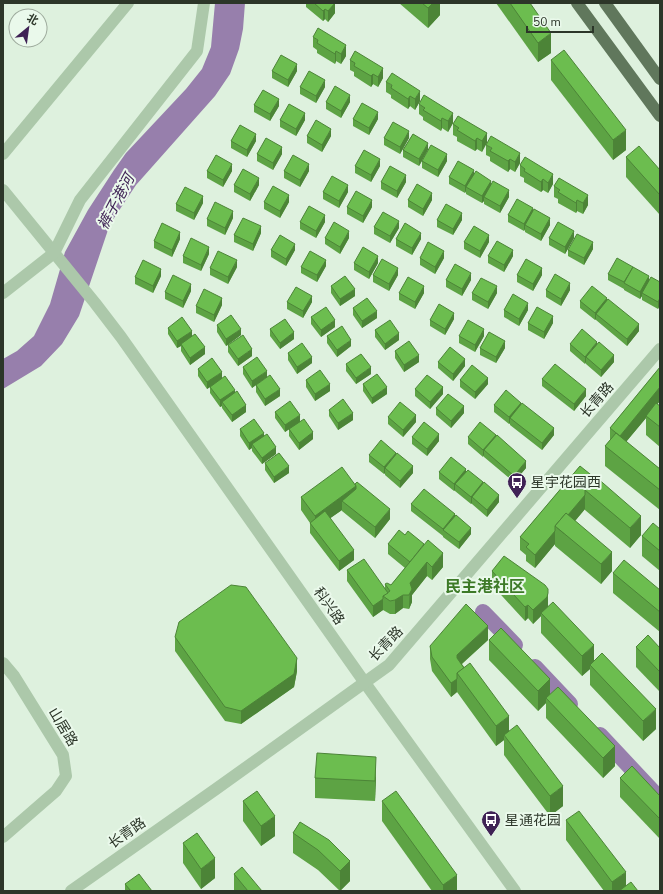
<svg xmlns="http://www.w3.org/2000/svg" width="663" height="894" viewBox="0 0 663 894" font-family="'Nunito Sans','Noto Sans SC',sans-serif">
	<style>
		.water { fill: #977fac }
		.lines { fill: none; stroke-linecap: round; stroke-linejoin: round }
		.river { stroke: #977fac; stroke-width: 16 }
		.minor { stroke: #acc8aa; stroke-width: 12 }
		.major { stroke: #60775c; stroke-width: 12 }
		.wall { fill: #5da344 }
		.shaded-wall { fill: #4c8437 }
		.building { fill: #6cbd4f; stroke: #4c8437 }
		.labels { text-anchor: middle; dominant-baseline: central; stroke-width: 4; stroke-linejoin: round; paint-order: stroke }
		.street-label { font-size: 14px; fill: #2c3629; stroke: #eaf9eb }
		.poi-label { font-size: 14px; fill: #2c3629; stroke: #eaf9eb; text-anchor: start }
		.water-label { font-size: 15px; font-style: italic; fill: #3f2255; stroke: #eaf9eb }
		.quarter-label { font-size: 16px; font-weight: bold; fill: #3d7a27; stroke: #eaf9eb }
	</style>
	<rect width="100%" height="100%" fill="#def1de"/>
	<!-- water -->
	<polygon class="water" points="215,3 245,3 243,29 239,49 230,74 215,96 136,185 110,224 79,316 62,344 41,366 3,389 3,359 17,351 34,336 50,304 65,252 88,210 114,170 126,153 186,89 202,69 211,47"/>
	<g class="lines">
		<!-- river -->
		<g class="river">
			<polyline points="483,612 515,645"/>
			<polyline points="535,667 570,704"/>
			<polyline points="600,735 660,799"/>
		</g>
		<!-- minor -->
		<g class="minor">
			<polyline points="3,154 128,3"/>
			<polyline points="3,190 95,303 121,337 365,683 515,891"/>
			<polyline points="3,293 54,253 80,200 197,51 204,3"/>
			<polyline points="3,663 14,676 63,755 66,776 56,791 3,837"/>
			<polyline points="71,891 216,789 389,665 660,349"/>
		</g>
		<!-- major -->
		<g class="major">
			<polyline points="577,3 660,116"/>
			<polyline points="605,3 660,79"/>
		</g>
	</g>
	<!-- wall -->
	<g class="wall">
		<polygon points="305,3 335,3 335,13 328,22 325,19 323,21 306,7 306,4"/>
		<polygon points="399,3 440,3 440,15 428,28"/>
		<polygon points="496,3 530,3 551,53 538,62"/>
		<polygon points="313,37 346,56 341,64 336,61 335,64 317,53 317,50 313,47"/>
		<polygon points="350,60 383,78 378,87 373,84 371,87 354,76 354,72 350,70"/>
		<polygon points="551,60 626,150 613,160 551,80"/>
		<polygon points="272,71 297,71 288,87 272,78"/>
		<polygon points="386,82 420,101 415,110 410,106 408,109 391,98 391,95 386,92"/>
		<polygon points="300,87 325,87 316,103 300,94"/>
		<polygon points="326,102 350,102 341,118 326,109"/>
		<polygon points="419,104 453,123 448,132 442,128 441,131 423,120 423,117 419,114"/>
		<polygon points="254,105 279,106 270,121 254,112"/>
		<polygon points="353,119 378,119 369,135 353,126"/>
		<polygon points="280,120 305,120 296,136 280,127"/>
		<polygon points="453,124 487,133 482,152 477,149 475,151 457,141 457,137 453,135"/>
		<polygon points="413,134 422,161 447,161 438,177 422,168 422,161 419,166 403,157 403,150"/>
		<polygon points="307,136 331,136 322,152 307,143"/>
		<polygon points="384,138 409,138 400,154 384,145"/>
		<polygon points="231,141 256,141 247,157 231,148"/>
		<polygon points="486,145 520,163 515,172 510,169 508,172 490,161 490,157 486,155"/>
		<polygon points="257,154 282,154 273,170 257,161"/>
		<polygon points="626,157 660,170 660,215 626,177"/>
		<polygon points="520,165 553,184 548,193 543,190 541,192 524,182 524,178 520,176"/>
		<polygon points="355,166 380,166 371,182 355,173"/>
		<polygon points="207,171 232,171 223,187 207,178"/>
		<polygon points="284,171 309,171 300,187 284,178"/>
		<polygon points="474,174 491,184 509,197 500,213 484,204 484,201 482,203 466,194 466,191 465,193 449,184 449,177"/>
		<polygon points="381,182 406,182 397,198 381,189"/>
		<polygon points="234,185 259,185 250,201 234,192"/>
		<polygon points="554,186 588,205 583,214 577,211 576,213 558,203 558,199 554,197"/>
		<polygon points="323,192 348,192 339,208 323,199"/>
		<polygon points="408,200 432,200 423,216 408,207"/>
		<polygon points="264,202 289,202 280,218 264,209"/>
		<polygon points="203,203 194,220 176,211 176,204"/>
		<polygon points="347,207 372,207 363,223 347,214"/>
		<polygon points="533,211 550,225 541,241 525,232 525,229 524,231 508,222 508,215"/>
		<polygon points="233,218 225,235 207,226 207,219"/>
		<polygon points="437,220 462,220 453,235 437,227"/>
		<polygon points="300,222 325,222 316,238 300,229"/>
		<polygon points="374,227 399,228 390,243 374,234"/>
		<polygon points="261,233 253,251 234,242 234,235"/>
		<polygon points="325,238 349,238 340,254 325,244"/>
		<polygon points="549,238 574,238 565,254 549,245"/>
		<polygon points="180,239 172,257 154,248 154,241"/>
		<polygon points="396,239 421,239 412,255 396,246"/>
		<polygon points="464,242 489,242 480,258 464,249"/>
		<polygon points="593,249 584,265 568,256 568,250"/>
		<polygon points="271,250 295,250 286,266 271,257"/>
		<polygon points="209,254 201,271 183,263 183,256"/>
		<polygon points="488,256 513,256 504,272 488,263"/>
		<polygon points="420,258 444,258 435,274 420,265"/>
		<polygon points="354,263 378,263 369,279 354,270"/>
		<polygon points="326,266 317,282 301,273 301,267"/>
		<polygon points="237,267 228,284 210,275 210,268"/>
		<polygon points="633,269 649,280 660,282 660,305 658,309 642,300 642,296 640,299 624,290 624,288 624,289 608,280 608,274"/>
		<polygon points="373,275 398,275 389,291 373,282"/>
		<polygon points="517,275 542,275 533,291 517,282"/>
		<polygon points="161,276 153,293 135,284 135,277"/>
		<polygon points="446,280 471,280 462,296 446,287"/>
		<polygon points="331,286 355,296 340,306 331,293"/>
		<polygon points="546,290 570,290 561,306 546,297"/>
		<polygon points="191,291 183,308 165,299 165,292"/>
		<polygon points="399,293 424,293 415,309 399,300"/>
		<polygon points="472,293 497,293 488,309 472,300"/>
		<polygon points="607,300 639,331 627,346 596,320 596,319 595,320 580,308 580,301"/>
		<polygon points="287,302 312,302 303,318 287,309"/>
		<polygon points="222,305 214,322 196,313 196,306"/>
		<polygon points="353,308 377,318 362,328 353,315"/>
		<polygon points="504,310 528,310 519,326 504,317"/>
		<polygon points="311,317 335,327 321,337 311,324"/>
		<polygon points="454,319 445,335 430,326 430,320"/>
		<polygon points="528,323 553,323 544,339 528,330"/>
		<polygon points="217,325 241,335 226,346 217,332"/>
		<polygon points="168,328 192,336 205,354 190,365 181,351 181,346 177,348 168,334"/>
		<polygon points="270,329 294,339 280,349 270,336"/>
		<polygon points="375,330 399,340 385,350 375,337"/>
		<polygon points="327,336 351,346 337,357 327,343"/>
		<polygon points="459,336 484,336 475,352 459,343"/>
		<polygon points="570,344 614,362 601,377 586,364 586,362 585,364 570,351"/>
		<polygon points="228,345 252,356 238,366 228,352"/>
		<polygon points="480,348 505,348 496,363 480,355"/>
		<polygon points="395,351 419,362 404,372 395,358"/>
		<polygon points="288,353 312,363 297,374 288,360"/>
		<polygon points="438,362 465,366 453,381 438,368"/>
		<polygon points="346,364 371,374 356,384 346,371"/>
		<polygon points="243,367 267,377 252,388 243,374"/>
		<polygon points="660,367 660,401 657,404 660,406 660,447 646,435 646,418 626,442 660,469 660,510 605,466 605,446 610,440 610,428"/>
		<polygon points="198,369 222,379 235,393 246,412 232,422 222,408 222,406 220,407 210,393 210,387 207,389 198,376"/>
		<polygon points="542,379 586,396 574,411 542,386"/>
		<polygon points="306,380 330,391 315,401 306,387"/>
		<polygon points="460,380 488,384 475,399 460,387"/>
		<polygon points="363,384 387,394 372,404 363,391"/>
		<polygon points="256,385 280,396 265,406 256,392"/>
		<polygon points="415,389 443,394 430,409 415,396"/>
		<polygon points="521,404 554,435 542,450 510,425 510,423 509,424 494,412 494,405"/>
		<polygon points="436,408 464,413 451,428 436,415"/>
		<polygon points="329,410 353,420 338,430 329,416"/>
		<polygon points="275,412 300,422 313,439 299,450 289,436 289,429 292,427 285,432 275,418"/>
		<polygon points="388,417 416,422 403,437 388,424"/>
		<polygon points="240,429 264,436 276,454 262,464 252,451 252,448 249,450 240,436"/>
		<polygon points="496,436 526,468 514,482 484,457 484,455 483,457 468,444 468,437"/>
		<polygon points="412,437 439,441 427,456 412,444"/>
		<polygon points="369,455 413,473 400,488 385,475 385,473 384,474 369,462"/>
		<polygon points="265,463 289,473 274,483 265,470"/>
		<polygon points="580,466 641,535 630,548 585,510 585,509 575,521 612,571 601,584 555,546 555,544 535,568 526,561 526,555 520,550 520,537"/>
		<polygon points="466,471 483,484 499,502 487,517 472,504 472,503 471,504 455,491 455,490 454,491 439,479 439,472"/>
		<polygon points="355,484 390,519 375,538 342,511 342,510 330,518 354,560 339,571 310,533 310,523 301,510 301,497"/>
		<polygon points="411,504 455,516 471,534 459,549 443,537 443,535 443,536 411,511"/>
		<polygon points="660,529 660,571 642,556 642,536"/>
		<polygon points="388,544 443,567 432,580 427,576 412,595 412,602 409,609 403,608 395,614 390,614 383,610 373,617 347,581 347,570 385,588 385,584 391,585 405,568 388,554"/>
		<polygon points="492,571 548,606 594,661 656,729 643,741 590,685 590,669 582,676 541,633 541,616 533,624 528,618 525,621 492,585"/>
		<polygon points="613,573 660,590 660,632 613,593"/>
		<polygon points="175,637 297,671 294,687 241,724 225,721 175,651"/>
		<polygon points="488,640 462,664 563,806 550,816 504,755 504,740 496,746 457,692 451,697 432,671 430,659 430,646"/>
		<polygon points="489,640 550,694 615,766 603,778 546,718 546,703 538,711 489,660"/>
		<polygon points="636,647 660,648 660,692 636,667"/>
		<polygon points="376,777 375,801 315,798 315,778"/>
		<polygon points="620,778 660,796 660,839 620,797"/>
		<polygon points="243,801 275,836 261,846 243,821"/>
		<polygon points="382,801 457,891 432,891 382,821"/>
		<polygon points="566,820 626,886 638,891 604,891 566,840"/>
		<polygon points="300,822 350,881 340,891 318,870 293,853 293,833"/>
		<polygon points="183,843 215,878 201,889 183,863"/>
		<polygon points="234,874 263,891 234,891"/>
		<polygon points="125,884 152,891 125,891"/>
	</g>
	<!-- shaded-wall -->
	<g class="shaded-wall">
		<polygon points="335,3 335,13 328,22 328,11"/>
		<polygon points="433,3 440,3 440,15 428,28 428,8"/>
		<polygon points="325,9 325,19 323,21 323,11"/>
		<polygon points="551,33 551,53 538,62 538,43"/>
		<polygon points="346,45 346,56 341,64 341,54"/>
		<polygon points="336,51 336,61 335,64 335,54"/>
		<polygon points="297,64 297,71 288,87 288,80"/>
		<polygon points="383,68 383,78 378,87 378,77"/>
		<polygon points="373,74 373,84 371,87 371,76"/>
		<polygon points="325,80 325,87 316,103 316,96"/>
		<polygon points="420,91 420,101 415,110 415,99"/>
		<polygon points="350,95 350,102 341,118 341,111"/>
		<polygon points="410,96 410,106 408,109 408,99"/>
		<polygon points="279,99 279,106 270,121 270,114"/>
		<polygon points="378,112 378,119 369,135 369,128"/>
		<polygon points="305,113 305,120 296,136 296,129"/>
		<polygon points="453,113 453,123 448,132 448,121"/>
		<polygon points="442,118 442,128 441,131 441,121"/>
		<polygon points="331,129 331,136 322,152 322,145"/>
		<polygon points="626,130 626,150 613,160 613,140"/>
		<polygon points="409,131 409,138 400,154 400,147"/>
		<polygon points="487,133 487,143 482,152 482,141"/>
		<polygon points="256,134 256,141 247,157 247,150"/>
		<polygon points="477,138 477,149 475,151 475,141"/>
		<polygon points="428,143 428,150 419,166 419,159"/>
		<polygon points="282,147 282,154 273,170 273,163"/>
		<polygon points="520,153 520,163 515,172 515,162"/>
		<polygon points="447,154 447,161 438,177 438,170"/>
		<polygon points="380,159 380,166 371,182 371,175"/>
		<polygon points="510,159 510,169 508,172 508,161"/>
		<polygon points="232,164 232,171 223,187 223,180"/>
		<polygon points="309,164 309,171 300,187 300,180"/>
		<polygon points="474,170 474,177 466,187 466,191 465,193 465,186"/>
		<polygon points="553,174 553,184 548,193 548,183"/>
		<polygon points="406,175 406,182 397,198 397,191"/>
		<polygon points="259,178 259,185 250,201 250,194"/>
		<polygon points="543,179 543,190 541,192 541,182"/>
		<polygon points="491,181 491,187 484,197 484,201 482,203 482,196"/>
		<polygon points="348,185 348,192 339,208 339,201"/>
		<polygon points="509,190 509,197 500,213 500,206"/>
		<polygon points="432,193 432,200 423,216 423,209"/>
		<polygon points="289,195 289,202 280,218 280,211"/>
		<polygon points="588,195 588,205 583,214 583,203"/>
		<polygon points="203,196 203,203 194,220 194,213"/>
		<polygon points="372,200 372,207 363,223 363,216"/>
		<polygon points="577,200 577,211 576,213 576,203"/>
		<polygon points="533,208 533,215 525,225 525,229 524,231 524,224"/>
		<polygon points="233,211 233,218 225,235 225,228"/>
		<polygon points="462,213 462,220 453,235 453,229"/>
		<polygon points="325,215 325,222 316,238 316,231"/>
		<polygon points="550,218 550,225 541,241 541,234"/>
		<polygon points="399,221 399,228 390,243 390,236"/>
		<polygon points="261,226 261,233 253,251 253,244"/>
		<polygon points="349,231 349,238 340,254 340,247"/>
		<polygon points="574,231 574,238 565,254 565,247"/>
		<polygon points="180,232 180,239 172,257 172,250"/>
		<polygon points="421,233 421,239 412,255 412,248"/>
		<polygon points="489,235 489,242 480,258 480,251"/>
		<polygon points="593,242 593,249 584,265 584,258"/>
		<polygon points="295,244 295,250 286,266 286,259"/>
		<polygon points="209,247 209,254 201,271 201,265"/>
		<polygon points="513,250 513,256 504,272 504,265"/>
		<polygon points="444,251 444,258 435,274 435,267"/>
		<polygon points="378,256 378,263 369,279 369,272"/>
		<polygon points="237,260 237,267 228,284 228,277"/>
		<polygon points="326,260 326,266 317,282 317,275"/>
		<polygon points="633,267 633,274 624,283 624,289 624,282"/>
		<polygon points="398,268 398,275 389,291 389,284"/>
		<polygon points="542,268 542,275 533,291 533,284"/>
		<polygon points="161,269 161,276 153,293 153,286"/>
		<polygon points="471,273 471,280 462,296 462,289"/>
		<polygon points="649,276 649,283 642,293 642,296 640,299 640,292"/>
		<polygon points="570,283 570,290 561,306 561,299"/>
		<polygon points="191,284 191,291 183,308 183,301"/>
		<polygon points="424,286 424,293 415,309 415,302"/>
		<polygon points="497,286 497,293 488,309 488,302"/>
		<polygon points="355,289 355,296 340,306 340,299"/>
		<polygon points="312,296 312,302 303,318 303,311"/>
		<polygon points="222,298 222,305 214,322 214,315"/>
		<polygon points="607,298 607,305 596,314 596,319 595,320 595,313"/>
		<polygon points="660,298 660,305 658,309 658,302"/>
		<polygon points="528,303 528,310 519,326 519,319"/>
		<polygon points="377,311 377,318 362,328 362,321"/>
		<polygon points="454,313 454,319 445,335 445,329"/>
		<polygon points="553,316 553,323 544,339 544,332"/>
		<polygon points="335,320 335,327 321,337 321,330"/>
		<polygon points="639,324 639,331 627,346 627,339"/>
		<polygon points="241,329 241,335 226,346 226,339"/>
		<polygon points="484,329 484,336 475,352 475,345"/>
		<polygon points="192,331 192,338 181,344 181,346 177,348 177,341"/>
		<polygon points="294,332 294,339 280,349 280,343"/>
		<polygon points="399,333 399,340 385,350 385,344"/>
		<polygon points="351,340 351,346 337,357 337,350"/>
		<polygon points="505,341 505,348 496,363 496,357"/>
		<polygon points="597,342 597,349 586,357 586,362 585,364 585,357"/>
		<polygon points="205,347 205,354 190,365 190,358"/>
		<polygon points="252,349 252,356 238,366 238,359"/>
		<polygon points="419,355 419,362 404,372 404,365"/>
		<polygon points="614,355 614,362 601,377 601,370"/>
		<polygon points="312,357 312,363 297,374 297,367"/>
		<polygon points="465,359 465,366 453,381 453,374"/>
		<polygon points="371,367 371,374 356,384 356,378"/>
		<polygon points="267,371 267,377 252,388 252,381"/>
		<polygon points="222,372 222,379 207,389 207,382"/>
		<polygon points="488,378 488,384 475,399 475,392"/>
		<polygon points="330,384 330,391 315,401 315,394"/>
		<polygon points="387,387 387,394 372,404 372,398"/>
		<polygon points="443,387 443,394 430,409 430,402"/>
		<polygon points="660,387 660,401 647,417 646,416 646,418 620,449 620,436"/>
		<polygon points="280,389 280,396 265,406 265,399"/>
		<polygon points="586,389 586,396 574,411 574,404"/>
		<polygon points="235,390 235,397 222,402 222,406 220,407 220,400"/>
		<polygon points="521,403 521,410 510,418 510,423 509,424 509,417"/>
		<polygon points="246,405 246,412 232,422 232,415"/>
		<polygon points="464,406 464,413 451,428 451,421"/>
		<polygon points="353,413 353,420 338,430 338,423"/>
		<polygon points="300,415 300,422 285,432 285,425"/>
		<polygon points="416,415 416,422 403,437 403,430"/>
		<polygon points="554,428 554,435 542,450 542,443"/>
		<polygon points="313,432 313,439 299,450 299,443"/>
		<polygon points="264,433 264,440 252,444 252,448 249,450 249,443"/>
		<polygon points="439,434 439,441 427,456 427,449"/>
		<polygon points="496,435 496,442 484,450 484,455 483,457 483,450"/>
		<polygon points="276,447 276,454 262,464 262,458"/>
		<polygon points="396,453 396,459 385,468 385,473 384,474 384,467"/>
		<polygon points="526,461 526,468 514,482 514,476"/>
		<polygon points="289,466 289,473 274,483 274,477"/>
		<polygon points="413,466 413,473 400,488 400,481"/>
		<polygon points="466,469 466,476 455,484 455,490 454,491 454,484"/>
		<polygon points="483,482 483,489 472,497 472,503 471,504 471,497"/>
		<polygon points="356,486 356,500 342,501 342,510 315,529 315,516"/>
		<polygon points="499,495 499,502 487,517 487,510"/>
		<polygon points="585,495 585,509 564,534 557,528"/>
		<polygon points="390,509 390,519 375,538 375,527"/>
		<polygon points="455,514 455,521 443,530 443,536 443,529"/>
		<polygon points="641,516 641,535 630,548 630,528"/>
		<polygon points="471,528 471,534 459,549 459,542"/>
		<polygon points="555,531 555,544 535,568 535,555"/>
		<polygon points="354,550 354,560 339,571 339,561"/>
		<polygon points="612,552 612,571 601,584 601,564"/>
		<polygon points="443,553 443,567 432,580 432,567"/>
		<polygon points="427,562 427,576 412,595 412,602 409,609 410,583"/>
		<polygon points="548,593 548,607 541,613 541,616 533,624 533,610"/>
		<polygon points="403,595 403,608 395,614 395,600"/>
		<polygon points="383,599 383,610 373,617 373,606"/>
		<polygon points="528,605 528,618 525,621 525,607"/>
		<polygon points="488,626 488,640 457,668 457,655"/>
		<polygon points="594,645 594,665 590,665 590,669 582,676 582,656"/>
		<polygon points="297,658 297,671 294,687 241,724 241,711"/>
		<polygon points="457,679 457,692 451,697 451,683"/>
		<polygon points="550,679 550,699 546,698 546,703 538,711 538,691"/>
		<polygon points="656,709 656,729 643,741 643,721"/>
		<polygon points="509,716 509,736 504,735 504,740 496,746 496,726"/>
		<polygon points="615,746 615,766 603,778 603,758"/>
		<polygon points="376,757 376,777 375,801 375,781"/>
		<polygon points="563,786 563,806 550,816 550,796"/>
		<polygon points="275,816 275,836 261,846 261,826"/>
		<polygon points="215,858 215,878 201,889 201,869"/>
		<polygon points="350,861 350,881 340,891 340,871"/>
		<polygon points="626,872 626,891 612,891 612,882"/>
		<polygon points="457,875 457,891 443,891 443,885"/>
	</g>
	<!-- building -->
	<g class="building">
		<polygon points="314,3 335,3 328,11 325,9 323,11"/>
		<polygon points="422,3 433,3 428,8"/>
		<polygon points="510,3 530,3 551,33 538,43"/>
		<polygon points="318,28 346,45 341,54 336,51 335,54 317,43 318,40 313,37"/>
		<polygon points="564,50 626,130 613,140 551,60"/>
		<polygon points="355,51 383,68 378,77 373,74 371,76 354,66 355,63 350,60"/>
		<polygon points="281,55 297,64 288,80 272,71"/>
		<polygon points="309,71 325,80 316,96 300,87"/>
		<polygon points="392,73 420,91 415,99 410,96 408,99 391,88 392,85 386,82"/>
		<polygon points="335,86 350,95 341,111 326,102"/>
		<polygon points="263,90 279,99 270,114 254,105"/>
		<polygon points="424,95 453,113 448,121 442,118 441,121 423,110 425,108 419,104"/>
		<polygon points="362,103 378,112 369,128 353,119"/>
		<polygon points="289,104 305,113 296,129 280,120"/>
		<polygon points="458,116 487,133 482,141 477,138 475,141 457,130 459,128 453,124"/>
		<polygon points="316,120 331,129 322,145 307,136"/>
		<polygon points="393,122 409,131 400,147 384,138"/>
		<polygon points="240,125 256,134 247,150 231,141"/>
		<polygon points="413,134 428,143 419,159 403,150"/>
		<polygon points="491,136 520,153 515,162 510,159 508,161 490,151 492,148 486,145"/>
		<polygon points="266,138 282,147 273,163 257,154"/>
		<polygon points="431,145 447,154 438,170 422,161"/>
		<polygon points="639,146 660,170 660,195 626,157"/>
		<polygon points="364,150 380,159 371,175 355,166"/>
		<polygon points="216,155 232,164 223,180 207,171"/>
		<polygon points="293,155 309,164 300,180 284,171"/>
		<polygon points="525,157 553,174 548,183 543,179 541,182 524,171 525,169 520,165"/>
		<polygon points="458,161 474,170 465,186 449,177"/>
		<polygon points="390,166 406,175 397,191 381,182"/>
		<polygon points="243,169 259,178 250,194 234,185"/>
		<polygon points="476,171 491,181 482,196 466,187"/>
		<polygon points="332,176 348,185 339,201 323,192"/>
		<polygon points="559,178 588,195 583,203 577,200 576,203 558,192 560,190 554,186"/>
		<polygon points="493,181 509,190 500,206 484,197"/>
		<polygon points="417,184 432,193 423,209 408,200"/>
		<polygon points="273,186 289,195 280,211 264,202"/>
		<polygon points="185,187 203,196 194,213 176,204"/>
		<polygon points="356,191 372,200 363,216 347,207"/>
		<polygon points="517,199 533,208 524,224 508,215"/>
		<polygon points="215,202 233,211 225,228 207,219"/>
		<polygon points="446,204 462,213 453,229 437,220"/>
		<polygon points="309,206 325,215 316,231 300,222"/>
		<polygon points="534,209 550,218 541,234 525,225"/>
		<polygon points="383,212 399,221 390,236 374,227"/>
		<polygon points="243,218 261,226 253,244 234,235"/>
		<polygon points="334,222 349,231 340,247 325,238"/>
		<polygon points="558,222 574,231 565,247 549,238"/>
		<polygon points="162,223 180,232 172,250 154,241"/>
		<polygon points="405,223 421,233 412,248 396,239"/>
		<polygon points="474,226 489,235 480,251 464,242"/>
		<polygon points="577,234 593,242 584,258 568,250"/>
		<polygon points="280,235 295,244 286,259 271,250"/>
		<polygon points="191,238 209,247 201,265 183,256"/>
		<polygon points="497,241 513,250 504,265 488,256"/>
		<polygon points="428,242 444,251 435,267 420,258"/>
		<polygon points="363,247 378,256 369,272 354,263"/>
		<polygon points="218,251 237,260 228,277 210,268"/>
		<polygon points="310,251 326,260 317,275 301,267"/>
		<polygon points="617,258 633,267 624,282 608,274"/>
		<polygon points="382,259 398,268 389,284 373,275"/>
		<polygon points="526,259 542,268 533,284 517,275"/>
		<polygon points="143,260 161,269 153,286 135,277"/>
		<polygon points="455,264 471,273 462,289 446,280"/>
		<polygon points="633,267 649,276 640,292 624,283"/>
		<polygon points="555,274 570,283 561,299 546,290"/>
		<polygon points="173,275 191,284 183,301 165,292"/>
		<polygon points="345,276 355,289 340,299 331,286"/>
		<polygon points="408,277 424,286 415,302 399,293"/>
		<polygon points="651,277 660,282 660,298 658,302 642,293"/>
		<polygon points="481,278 497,286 488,302 472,293"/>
		<polygon points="592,286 607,298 595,313 580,301"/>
		<polygon points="296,287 312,296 303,311 287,302"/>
		<polygon points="204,289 222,298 214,315 196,306"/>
		<polygon points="513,294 528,303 519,319 504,310"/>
		<polygon points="367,298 377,311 362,321 353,308"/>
		<polygon points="608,299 639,324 627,339 596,314"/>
		<polygon points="439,304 454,313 445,329 430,320"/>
		<polygon points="326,307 335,320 321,330 311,317"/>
		<polygon points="537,307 553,316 544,332 528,323"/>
		<polygon points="231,315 241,329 226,339 217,325"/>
		<polygon points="182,317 192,331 177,341 168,328"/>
		<polygon points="285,319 294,332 280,343 270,329"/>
		<polygon points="390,320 399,333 385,344 375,330"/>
		<polygon points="468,320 484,329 475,345 459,336"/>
		<polygon points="342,326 351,340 337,350 327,336"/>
		<polygon points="582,329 597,342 585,357 570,344"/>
		<polygon points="489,332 505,341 496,357 480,348"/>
		<polygon points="195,334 205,347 190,358 181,344"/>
		<polygon points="243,335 252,349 238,359 228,345"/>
		<polygon points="409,341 419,355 404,365 395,351"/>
		<polygon points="599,342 614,355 601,370 586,357"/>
		<polygon points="302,343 312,357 297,367 288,353"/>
		<polygon points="450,347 465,359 453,374 438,362"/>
		<polygon points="361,354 371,367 356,378 346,364"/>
		<polygon points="257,357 267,371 252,381 243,367"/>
		<polygon points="212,358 222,372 207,382 198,369"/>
		<polygon points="555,364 586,389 574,404 542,379"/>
		<polygon points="472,365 488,378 475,392 460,380"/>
		<polygon points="660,367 660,387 620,436 610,428"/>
		<polygon points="320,370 330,384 315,394 306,380"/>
		<polygon points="377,374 387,387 372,398 363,384"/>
		<polygon points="270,375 280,389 265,399 256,385"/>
		<polygon points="427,375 443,387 430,402 415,389"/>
		<polygon points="225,376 235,390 220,400 210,387"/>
		<polygon points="506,390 521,403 509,417 494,405"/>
		<polygon points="237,391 246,405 232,415 222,402"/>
		<polygon points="448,394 464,406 451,421 436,408"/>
		<polygon points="343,399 353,413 338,423 329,410"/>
		<polygon points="290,401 300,415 285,425 275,412"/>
		<polygon points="400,402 416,415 403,430 388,417"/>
		<polygon points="522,403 554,428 542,443 510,418"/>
		<polygon points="656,403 660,406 660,427 646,416"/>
		<polygon points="254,419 264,433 249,443 240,429"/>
		<polygon points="304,419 313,432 299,443 289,429"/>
		<polygon points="424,422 439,434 427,449 412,437"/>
		<polygon points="480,422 496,435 483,450 468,437"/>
		<polygon points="616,433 660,469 660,490 605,446"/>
		<polygon points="267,434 276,447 262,458 252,444"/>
		<polygon points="497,435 526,461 514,476 484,450"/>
		<polygon points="381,440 396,453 384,467 369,455"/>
		<polygon points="279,453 289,466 274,477 265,463"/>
		<polygon points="397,453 413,466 400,481 385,468"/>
		<polygon points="451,457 466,469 454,484 439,472"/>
		<polygon points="580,466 595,478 585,490 585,495 568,515 566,513 555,526 555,531 535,555 526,547 529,544 520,537"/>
		<polygon points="342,467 356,486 315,516 301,497"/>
		<polygon points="468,470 483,482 471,497 455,484"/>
		<polygon points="596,477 641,516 630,528 585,490"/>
		<polygon points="357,482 390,509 375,527 342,501 356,489 356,486 355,484"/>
		<polygon points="484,482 499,495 487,510 472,497"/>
		<polygon points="424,489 455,514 443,529 411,504"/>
		<polygon points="325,511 354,550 339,561 310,523"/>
		<polygon points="566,513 612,552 601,564 555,526"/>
		<polygon points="456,515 471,528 459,542 443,530"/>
		<polygon points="653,523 660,529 660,551 642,536"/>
		<polygon points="399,530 405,535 408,531 424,544 410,562 388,544"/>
		<polygon points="428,540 443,553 432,567 427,562 410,583 412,589 409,595 403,595 395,600 390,601 383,596 390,591 385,584 387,583 391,585"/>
		<polygon points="504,556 545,585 548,589 548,593 547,597 533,610 528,605 525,607 492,571"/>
		<polygon points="364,559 388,593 383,596 383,599 373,606 347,570"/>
		<polygon points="624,560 660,590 660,612 613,573"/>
		<polygon points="231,585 246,587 297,658 294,674 241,711 225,707 175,637 179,622"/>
		<polygon points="553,602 594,645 582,656 541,613"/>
		<polygon points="466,604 488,626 457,655 457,658 464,668 457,673 457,679 451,683 432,657 430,646"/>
		<polygon points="501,628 550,679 538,691 489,640"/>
		<polygon points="648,635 660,648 660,672 636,647"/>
		<polygon points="602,653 656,709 643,721 590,665"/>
		<polygon points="470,663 509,716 496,726 457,673"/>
		<polygon points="558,687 615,746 603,758 546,698"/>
		<polygon points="517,725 563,786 550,796 504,735"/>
		<polygon points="317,753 376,757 375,781 315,778"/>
		<polygon points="632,766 660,796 660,819 620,778"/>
		<polygon points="257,791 275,816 261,826 243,801"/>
		<polygon points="396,791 457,875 443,885 382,801"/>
		<polygon points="579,811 626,872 612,882 566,820"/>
		<polygon points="300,822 329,840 350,861 340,871 318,850 293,833"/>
		<polygon points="197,833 215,858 201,869 183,843"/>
		<polygon points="242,867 262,891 263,891 248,891 234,874"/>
		<polygon points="139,874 152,891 131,891 125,884"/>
		<polygon points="631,882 638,891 619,891"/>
	</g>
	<!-- icons -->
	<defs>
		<symbol id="bus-pin" viewBox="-11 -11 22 30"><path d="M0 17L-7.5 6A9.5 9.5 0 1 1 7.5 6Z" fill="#3f2255" stroke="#eaf9eb"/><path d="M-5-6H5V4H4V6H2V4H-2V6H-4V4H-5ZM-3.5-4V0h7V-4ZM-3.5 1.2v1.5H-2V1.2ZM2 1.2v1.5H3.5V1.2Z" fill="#fff"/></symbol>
	</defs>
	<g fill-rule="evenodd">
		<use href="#bus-pin" x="506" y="471" width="22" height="30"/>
		<use href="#bus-pin" x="480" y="809" width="22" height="30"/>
	</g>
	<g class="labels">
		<!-- street labels -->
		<g class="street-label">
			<text transform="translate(597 400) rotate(-49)">长青路</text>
			<text transform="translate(329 606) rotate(55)">科兴路</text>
			<text transform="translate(386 644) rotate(-46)">长青路</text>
			<text transform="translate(63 727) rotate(59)">山居路</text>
			<text transform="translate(127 833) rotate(-35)">长青路</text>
		</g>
		<!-- poi labels -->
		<g class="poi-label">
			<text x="531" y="482">星宇花园西</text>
			<text x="505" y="820">星通花园</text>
		</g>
		<!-- water labels -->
		<g class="water-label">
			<text transform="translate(116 202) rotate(-62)">裤子港河</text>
		</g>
		<!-- quarter labels -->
		<g class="quarter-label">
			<text x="485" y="587">民主港社区</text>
		</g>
	</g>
	<!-- border -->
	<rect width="663" height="894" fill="none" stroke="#2c3629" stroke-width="8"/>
	<!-- north arrow -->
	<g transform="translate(28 28) rotate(29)"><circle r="19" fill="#eaf9eb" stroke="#9eab9d"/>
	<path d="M0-3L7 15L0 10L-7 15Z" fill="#3f2255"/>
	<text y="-6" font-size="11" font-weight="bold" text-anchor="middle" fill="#2c3629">北</text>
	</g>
	<!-- scale -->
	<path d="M527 26v6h66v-6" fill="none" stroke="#2c3629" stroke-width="2"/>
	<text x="533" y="26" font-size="12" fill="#2c3629" stroke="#eaf9eb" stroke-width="3" paint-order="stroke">50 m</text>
</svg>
